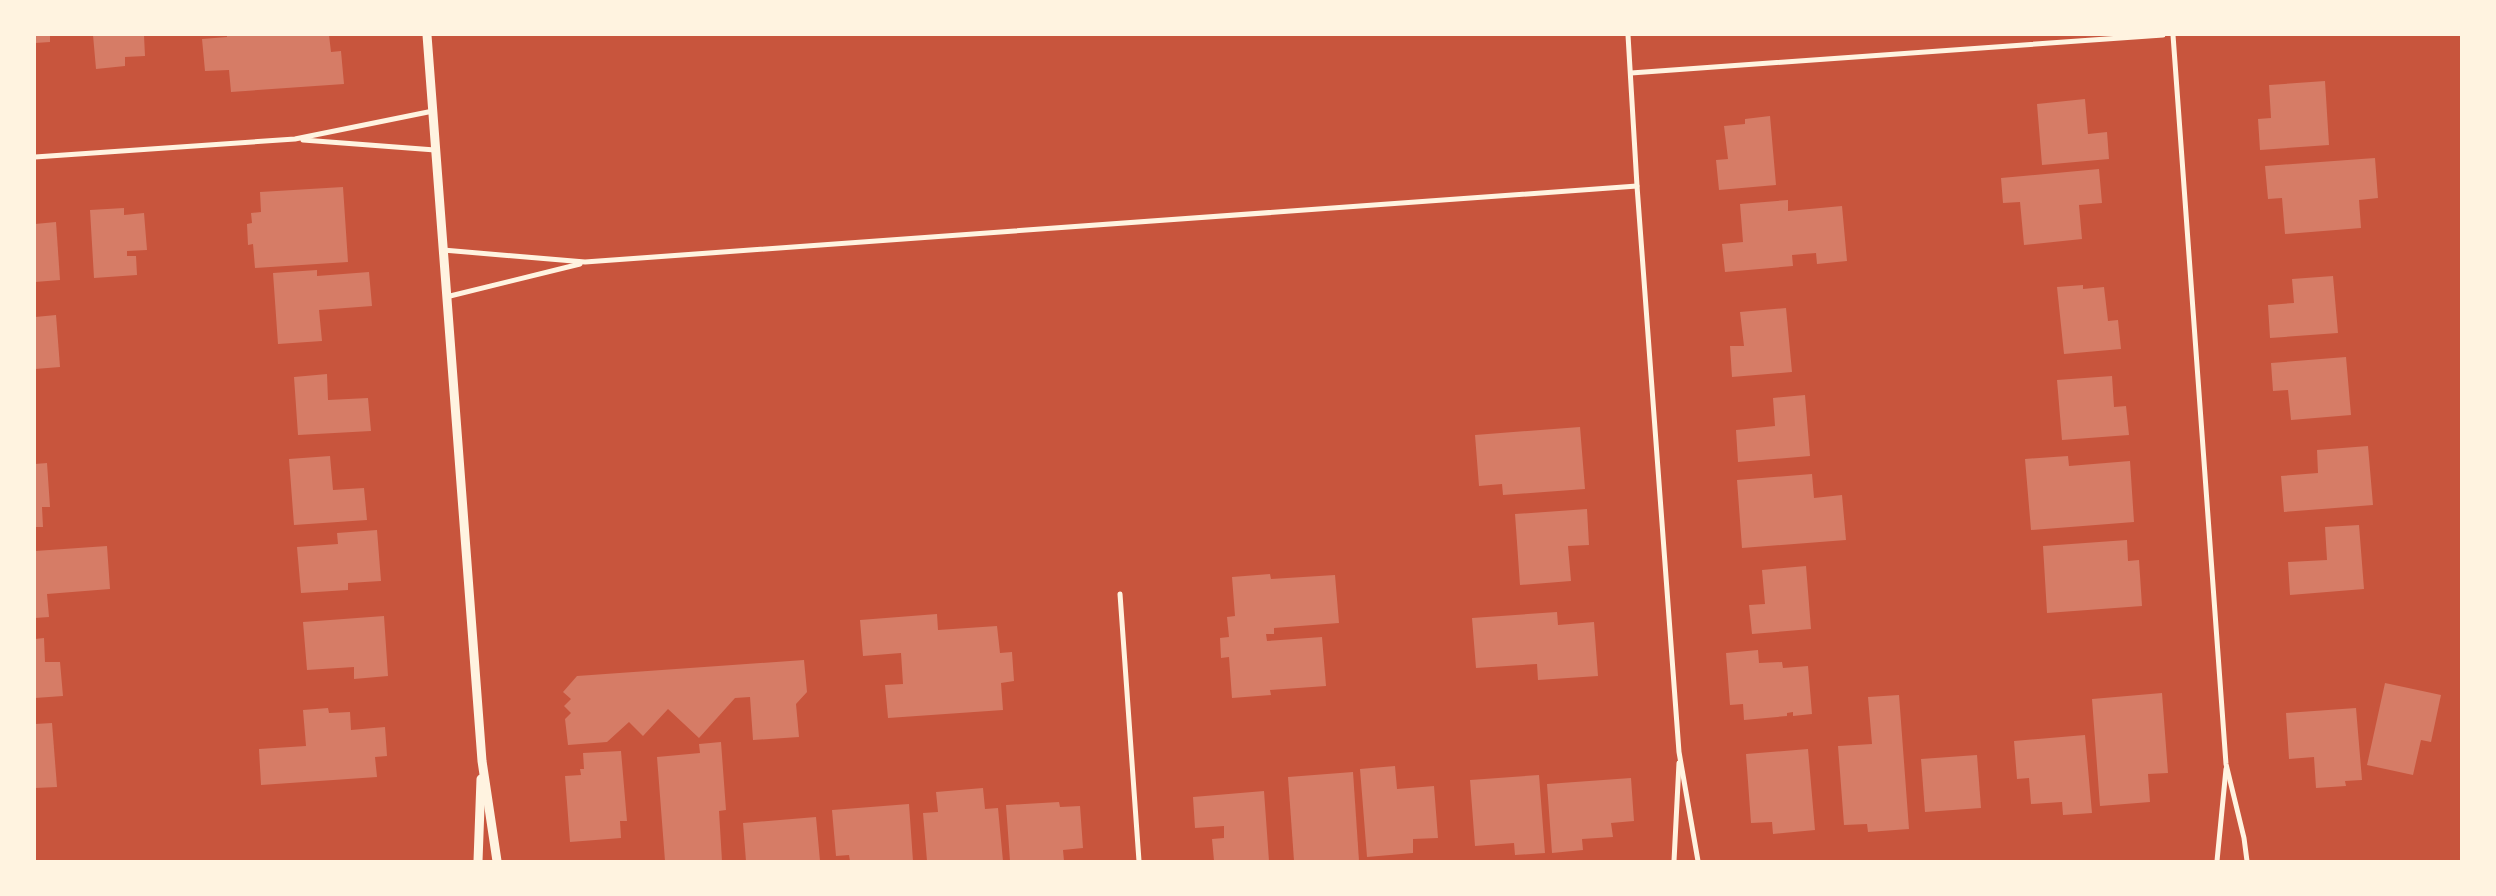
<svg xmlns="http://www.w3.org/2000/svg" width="2496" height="896" viewBox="0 0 2496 896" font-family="Merriweather,serif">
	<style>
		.building { fill: #d67c66 }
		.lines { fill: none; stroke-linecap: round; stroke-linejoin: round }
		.minor { stroke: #fff3e0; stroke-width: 5 }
		.tertiary { stroke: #fff3e0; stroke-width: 9 }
	</style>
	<rect width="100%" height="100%" fill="#c8553d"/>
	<!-- building -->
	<g class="building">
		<polygon points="35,35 50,35 50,42 35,43"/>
		<polygon points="93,35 144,35 145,56 125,57 125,66 96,69"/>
		<polygon points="227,35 329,35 331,52 341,51 344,84 231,92 229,70 205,71 202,39 227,37"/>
		<polygon points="2325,81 2329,145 2260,150 2258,119 2271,118 2269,85"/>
		<polygon points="2085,99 2088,134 2107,132 2109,159 2042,165 2037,104"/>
		<polygon points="1770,116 1776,185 1719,190 1716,160 1728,159 1724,126 1745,124 1745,119"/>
		<polygon points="2375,158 2378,198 2359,200 2361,228 2285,234 2282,198 2268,199 2265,166"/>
		<polygon points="2099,169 2102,203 2079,205 2082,239 2024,245 2020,202 2003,203 2001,178"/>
		<polygon points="343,187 348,262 255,268 253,244 248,245 247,224 252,223 251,213 261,212 260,192"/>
		<polygon points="1788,200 1788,211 1842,206 1847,261 1817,264 1816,253 1792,255 1793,266 1725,272 1722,244 1743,242 1740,204"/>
		<polygon points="124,208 124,215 144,213 147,250 127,251 127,256 136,256 137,275 94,278 90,210"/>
		<polygon points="56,222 60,280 35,282 35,224"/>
		<polygon points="317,270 317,276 369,272 372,306 319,310 322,341 278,344 273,273"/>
		<polygon points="2333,276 2338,333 2270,338 2268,305 2294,303 2292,279"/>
		<polygon points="2083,285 2083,289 2104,287 2108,321 2118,320 2121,349 2064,354 2057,287"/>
		<polygon points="1786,308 1792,372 1732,377 1730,346 1744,346 1740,312"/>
		<polygon points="56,315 60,367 35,369 35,317"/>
		<polygon points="2346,357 2351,415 2291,420 2288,390 2273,391 2271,363"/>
		<polygon points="327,374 328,400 368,398 371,431 298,435 294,377"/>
		<polygon points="2112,376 2114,407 2126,406 2129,435 2062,440 2057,380"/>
		<polygon points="1805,395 1810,456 1738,462 1736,430 1775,426 1773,398"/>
		<polygon points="1580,427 1585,489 1503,495 1502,484 1479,486 1475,435"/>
		<polygon points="2368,446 2373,505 2284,512 2281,476 2318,473 2317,450"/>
		<polygon points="330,456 333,490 364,488 367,520 294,525 289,459"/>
		<polygon points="2068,456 2069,466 2130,461 2134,522 2031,530 2025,459"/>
		<polygon points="47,463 50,507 42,507 43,527 35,527 35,464"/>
		<polygon points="1812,474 1814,498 1842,495 1846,540 1742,548 1737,480"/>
		<polygon points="1587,509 1589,545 1568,546 1571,581 1520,585 1515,514"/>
		<polygon points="2359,525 2364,589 2290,595 2288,562 2327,560 2325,527"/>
		<polygon points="377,530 381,581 348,583 348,590 301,593 297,547 338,544 337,533"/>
		<polygon points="2127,540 2128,561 2139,560 2142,606 2047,613 2043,546"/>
		<polygon points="107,546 110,589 47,594 49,617 35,618 35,551"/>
		<polygon points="1806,566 1811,629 1752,634 1749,605 1765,604 1762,570"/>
		<polygon points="1270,574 1271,579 1335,575 1339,623 1274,628 1274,634 1266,634 1267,641 1322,637 1326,686 1270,690 1271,695 1232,698 1229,657 1221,658 1220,638 1229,637 1227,617 1235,616 1232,577"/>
		<polygon points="1557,612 1558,625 1594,622 1598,676 1538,680 1537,664 1476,668 1472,618"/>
		<polygon points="937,614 938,630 997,626 1000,653 1012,652 1014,681 1001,683 1003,710 888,718 885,685 903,684 901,653 863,656 860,620"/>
		<polygon points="384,616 388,676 354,679 354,667 307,670 303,622"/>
		<polygon points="44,638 45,662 60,662 63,696 35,698 35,639"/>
		<polygon points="1758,650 1759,663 1782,662 1783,668 1808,666 1812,714 1793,716 1793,712 1787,713 1787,716 1744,720 1743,704 1730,705 1726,653"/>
		<polygon points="804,660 807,692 796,704 799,737 753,740 750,697 735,698 699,738 668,709 643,736 629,722 607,742 568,745 565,719 571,713 564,706 571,699 563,692 577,676"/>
		<polygon points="2385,683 2441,695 2431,742 2421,740 2413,775 2367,765"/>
		<polygon points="2162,693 2168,773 2148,774 2150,802 2100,806 2092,699"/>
		<polygon points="1899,695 1909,829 1868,832 1867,824 1844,825 1838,746 1872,744 1868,697"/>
		<polygon points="328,708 329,713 350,712 351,730 385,727 387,756 375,757 377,777 261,785 259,749 306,746 303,710"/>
		<polygon points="2356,708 2362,780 2345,781 2346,786 2316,788 2314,757 2289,759 2286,713"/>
		<polygon points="52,723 57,787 35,788 35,724"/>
		<polygon points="2085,735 2092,813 2063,815 2062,802 2031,804 2029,778 2017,779 2014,741"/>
		<polygon points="721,742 726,810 719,811 722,861 665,861 657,757 700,753 699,744"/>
		<polygon points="1808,749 1815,830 1773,834 1772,822 1751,823 1746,754"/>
		<polygon points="621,751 627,821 620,821 621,838 570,842 565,776 581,775 580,769 584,769 583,753"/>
		<polygon points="1977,755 1981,808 1925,812 1921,759"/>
		<polygon points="1395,766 1397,789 1434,786 1438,838 1413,839 1413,853 1367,857 1360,769"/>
		<polygon points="1353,772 1359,861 1294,861 1288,777"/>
		<polygon points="1539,775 1545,853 1515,855 1514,843 1475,846 1470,780"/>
		<polygon points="1631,778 1634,821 1611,823 1613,837 1582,839 1583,850 1552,853 1547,784"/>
		<polygon points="983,788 985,809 998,808 1003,861 927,861 923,813 938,812 936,792"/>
		<polygon points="1264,791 1269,861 1214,861 1212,839 1224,838 1224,826 1195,828 1193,797"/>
		<polygon points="1059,802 1060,807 1080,806 1083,848 1063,850 1064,861 1010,861 1006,805"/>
		<polygon points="909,804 913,861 850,861 849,855 836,856 832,810"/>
		<polygon points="816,817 820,861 746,861 743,823"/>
	</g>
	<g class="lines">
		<!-- minor -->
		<g class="minor">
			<polyline points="1628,35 1637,186 1679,752 1698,861"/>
			<polyline points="2173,35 2226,764 2244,838 2247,861"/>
			<polyline points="1631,73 2163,35"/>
			<polyline points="303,140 435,150"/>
			<polyline points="35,157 295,139 433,111"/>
			<polyline points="443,250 585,262 1637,186"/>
			<polyline points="446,297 580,264"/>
			<polyline points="1120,594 1139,861"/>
			<polyline points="1674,861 1679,763"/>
			<polyline points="2217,861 2226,769"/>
		</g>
		<!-- tertiary -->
		<g class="tertiary">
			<polyline points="427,35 482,761 497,861"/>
			<polyline points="478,861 481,779"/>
		</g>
	</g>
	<!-- border -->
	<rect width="2496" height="896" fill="none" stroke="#fff3e0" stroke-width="72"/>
</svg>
